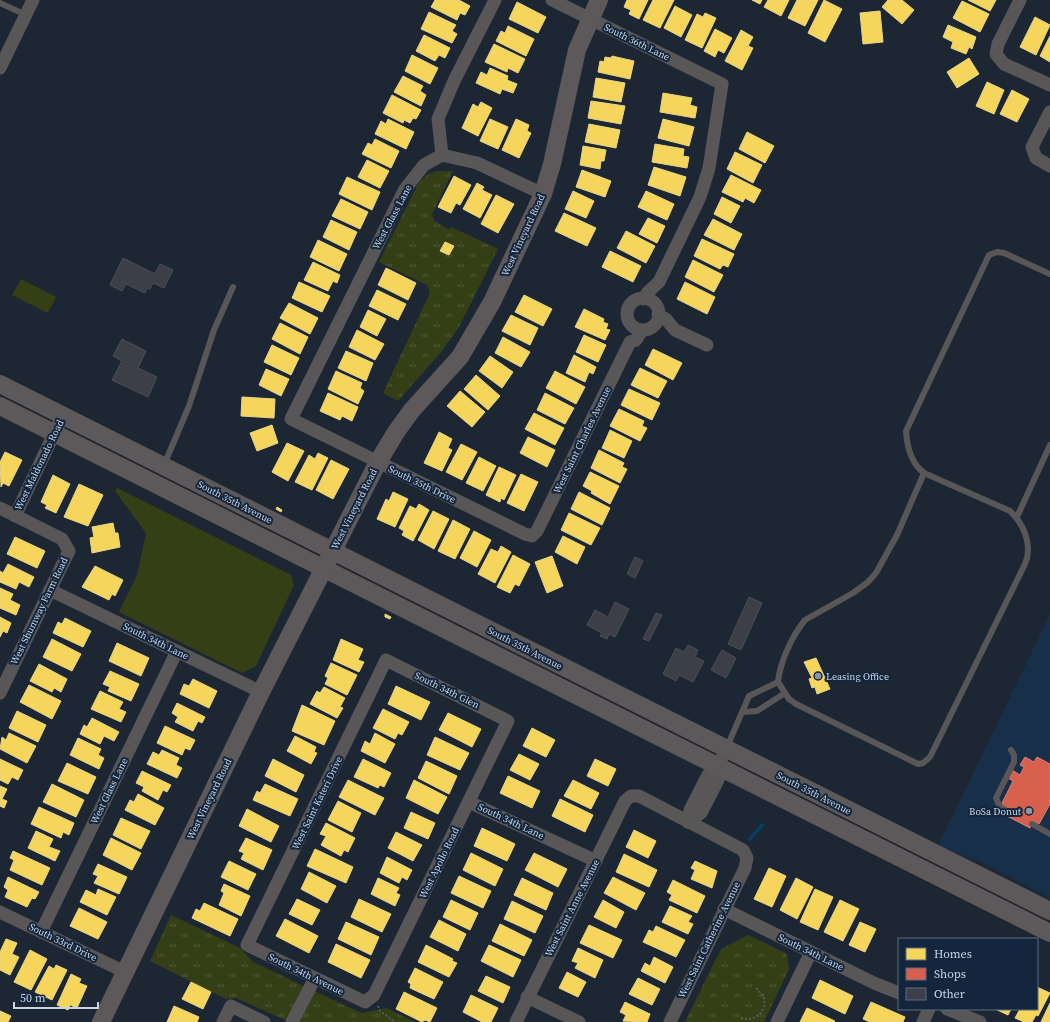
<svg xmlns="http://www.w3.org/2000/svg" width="1050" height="1022" viewBox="0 0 1050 1022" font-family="'Source Serif 4',serif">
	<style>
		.built { fill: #182f49 }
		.grass { fill: #353f16 }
		.park { fill: url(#park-tufts) }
		.homes { fill: #f6d55c; stroke: #e8d584 }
		.shops { fill: #d6604d; stroke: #d2837a }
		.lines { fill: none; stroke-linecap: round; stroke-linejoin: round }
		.stream { stroke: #04406a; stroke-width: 3.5 }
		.building { fill: #3d3f48; stroke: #4d4d57 }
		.path { stroke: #58585d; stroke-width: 2; stroke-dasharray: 2 2; stroke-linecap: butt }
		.lane { stroke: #595657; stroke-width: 6 }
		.street { stroke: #595657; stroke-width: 13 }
		.secondary { stroke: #5d5859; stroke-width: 18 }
		.poi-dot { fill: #8c97a5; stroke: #13263d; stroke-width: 1.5 }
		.labels { text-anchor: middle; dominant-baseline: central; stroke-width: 4; stroke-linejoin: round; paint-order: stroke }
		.street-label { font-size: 10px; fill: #c8d4e3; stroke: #13263d }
		.poi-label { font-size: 10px; fill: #c8d4e3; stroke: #13263d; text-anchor: start }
	</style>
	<defs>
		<pattern id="park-tufts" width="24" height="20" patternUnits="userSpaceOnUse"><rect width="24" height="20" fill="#353f16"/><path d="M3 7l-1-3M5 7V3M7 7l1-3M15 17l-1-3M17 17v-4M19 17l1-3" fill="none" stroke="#515a38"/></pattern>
	</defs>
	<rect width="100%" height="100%" fill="#1d2733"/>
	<!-- built -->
	<polygon class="built" points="1050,614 1050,899 983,863 938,846"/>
	<!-- grass -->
	<g class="grass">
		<polygon points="21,279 56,297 48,313 12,295"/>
		<polygon points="117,488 291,575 294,585 256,666 242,673 119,612 137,575 146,533 115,491"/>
	</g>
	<!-- park -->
	<g class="park">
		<polygon points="436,171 453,171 432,214 434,221 450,230 451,227 498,249 458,329 441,352 398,401 383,393 430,293 427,285 379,262 419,182 427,175"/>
		<polygon points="171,915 240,948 253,962 361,1013 386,1008 415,1022 290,1022 236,998 226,999 150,961"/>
		<polygon points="748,935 787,954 789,969 764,1022 685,1022 721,949"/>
	</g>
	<!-- homes -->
	<g class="homes">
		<polygon points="435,0 459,0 470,6 465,15 460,13 457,20 431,7"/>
		<polygon points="627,0 648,0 639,19 629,14 631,10 624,7"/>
		<polygon points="653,0 674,0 660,28 643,20"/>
		<polygon points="752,0 762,0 760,4"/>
		<polygon points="768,0 789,0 781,16 764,7"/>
		<polygon points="797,0 818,0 805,26 788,18"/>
		<polygon points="824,0 842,9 825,42 808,33"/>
		<polygon points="888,0 902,0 914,10 902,24 882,7"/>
		<polygon points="968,0 996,0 990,11"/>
		<polygon points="962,1 989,14 980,32 953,18"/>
		<polygon points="517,2 546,17 538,33 509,19"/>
		<polygon points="675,6 692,15 681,37 664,28"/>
		<polygon points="880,11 883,42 863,44 860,13"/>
		<polygon points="429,12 456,25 452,31 457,34 452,43 421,29"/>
		<polygon points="705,13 716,18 702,48 685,40 697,14 703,17"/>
		<polygon points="1035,17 1050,25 1036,55 1020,47"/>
		<polygon points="948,25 976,37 972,49 969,47 966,54 951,48 953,42 943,37"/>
		<polygon points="508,26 534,39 526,56 496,41 501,31 505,33"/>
		<polygon points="715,29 732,38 724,53 718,50 715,57 704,51"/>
		<polygon points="741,30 753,37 748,46 753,48 742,70 725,61"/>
		<polygon points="424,35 450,48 445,58 439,55 435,61 416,51"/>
		<polygon points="1050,36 1050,62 1040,56"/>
		<polygon points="494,44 525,59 518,73 508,68 507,72 485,62"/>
		<polygon points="412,55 438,68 430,84 405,71"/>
		<polygon points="612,56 634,61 630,79 598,72 600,61 604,62 605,57 611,58"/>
		<polygon points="969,58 979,74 957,88 947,72"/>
		<polygon points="490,68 508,76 507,80 517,84 513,93 502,89 500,94 476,83 481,72 487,75"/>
		<polygon points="403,76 423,86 420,91 426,95 421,106 394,92"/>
		<polygon points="596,78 625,83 621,102 593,97"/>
		<polygon points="987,82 1004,90 994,114 976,106"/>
		<polygon points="1012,90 1029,99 1017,122 1000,114"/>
		<polygon points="663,93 692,98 690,105 697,107 695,118 660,112"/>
		<polygon points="392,95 421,110 416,119 413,118 410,123 404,120 403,123 383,113"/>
		<polygon points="591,101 625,106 621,124 588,118"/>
		<polygon points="481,102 492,108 478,136 462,128 473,104 478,107"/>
		<polygon points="388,119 414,132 406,149 375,134 381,121 386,124"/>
		<polygon points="490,119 508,127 498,149 480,141"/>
		<polygon points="516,119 529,125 527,131 531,133 519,158 502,150"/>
		<polygon points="663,119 694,127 689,146 658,138"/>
		<polygon points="589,124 620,130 616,148 585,142"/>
		<polygon points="747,132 774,146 765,163 739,149"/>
		<polygon points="375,139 399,151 391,168 362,154 368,143 372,145"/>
		<polygon points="655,144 684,149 683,156 689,157 687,168 652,162"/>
		<polygon points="583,146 606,150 604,161 601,161 600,169 580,165"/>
		<polygon points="735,152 762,165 753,183 727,169"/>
		<polygon points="367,160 389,171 380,188 358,177"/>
		<polygon points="654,167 686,177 680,196 648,185"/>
		<polygon points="582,170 611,181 605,197 576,187"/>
		<polygon points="731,175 761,190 754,203 745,198 743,202 722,192"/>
		<polygon points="454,176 471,185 460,205 456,203 451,213 438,207"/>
		<polygon points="347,177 380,192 372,210 339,194"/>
		<polygon points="477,183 484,187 482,190 492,195 480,218 463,209"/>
		<polygon points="573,191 594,201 586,218 565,209"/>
		<polygon points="646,191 674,204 667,220 638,207"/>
		<polygon points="496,195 514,204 498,233 481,224"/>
		<polygon points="722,197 740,206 731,223 714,214"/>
		<polygon points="341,199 368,212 360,229 332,216"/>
		<polygon points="564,213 596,228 587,246 555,231"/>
		<polygon points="648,218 665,226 657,243 639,234"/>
		<polygon points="713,219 742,234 734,250 704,235"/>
		<polygon points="331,220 357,232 349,250 323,237"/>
		<polygon points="626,231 655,246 646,263 617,248"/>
		<polygon points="702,239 734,254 728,267 723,265 720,269 694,256"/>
		<polygon points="318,240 347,254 339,271 310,257"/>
		<polygon points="445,242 454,246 449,255 440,251"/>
		<polygon points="610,251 641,266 633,282 602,267"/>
		<polygon points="693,260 723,275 714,292 685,277"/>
		<polygon points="313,262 340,275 337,283 333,281 328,291 304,280"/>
		<polygon points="386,268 416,283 408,300 378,285"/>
		<polygon points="299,282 330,296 322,312 292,298"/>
		<polygon points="685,282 715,297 707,314 677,299"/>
		<polygon points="377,290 406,304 398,320 369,306"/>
		<polygon points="524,295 552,309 543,326 515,312"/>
		<polygon points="289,303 318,318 310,334 280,318"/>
		<polygon points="584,309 604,319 603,322 608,324 606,329 610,330 605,340 575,327"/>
		<polygon points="368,310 386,319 377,336 360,327"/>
		<polygon points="511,315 538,328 530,345 502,331"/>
		<polygon points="280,323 308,337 300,354 272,339"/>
		<polygon points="357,330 384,344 375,360 349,347"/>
		<polygon points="584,335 606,345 598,362 576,352"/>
		<polygon points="503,337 530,352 521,367 495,353"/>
		<polygon points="272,345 299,358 291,375 264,362"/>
		<polygon points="653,349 682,363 673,380 645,365"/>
		<polygon points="346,351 373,363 366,381 338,368"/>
		<polygon points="574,355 596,367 593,374 589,372 585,382 566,373"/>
		<polygon points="490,356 513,372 502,388 479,371"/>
		<polygon points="640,368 667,381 658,398 631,385"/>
		<polygon points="266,369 289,379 281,396 259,385"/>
		<polygon points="336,371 362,383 360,388 364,391 358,404 328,389"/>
		<polygon points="555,371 585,387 576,404 546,388"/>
		<polygon points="476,375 500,396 488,410 464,389"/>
		<polygon points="629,389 660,403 652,420 621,405"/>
		<polygon points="460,391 485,412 472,427 447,406"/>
		<polygon points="328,393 358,407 352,421 342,416 340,420 320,411"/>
		<polygon points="545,393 574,408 565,424 537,410"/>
		<polygon points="242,397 275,399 274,418 241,416"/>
		<polygon points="619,409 644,421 642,426 647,428 640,441 610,426"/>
		<polygon points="534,413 564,428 555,445 525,429"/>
		<polygon points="272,425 278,443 257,451 250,433"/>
		<polygon points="610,430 632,441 624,458 602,448"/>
		<polygon points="439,432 452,439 448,448 452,450 442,471 424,463"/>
		<polygon points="528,437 555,450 547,467 520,453"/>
		<polygon points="287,443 304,451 288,481 272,472"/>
		<polygon points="461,444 477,452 462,480 446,472"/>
		<polygon points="599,450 624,463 622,467 627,469 620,483 591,468"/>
		<polygon points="5,452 22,460 9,486 3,483 1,487 0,462"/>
		<polygon points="318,453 328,458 312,490 295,482 309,455 315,459"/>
		<polygon points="479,457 496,466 483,491 466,483"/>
		<polygon points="331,460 349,469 333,499 316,490"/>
		<polygon points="499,467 516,475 504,500 501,498 500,502 486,495"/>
		<polygon points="590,472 619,486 610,504 591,493 592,491 583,486"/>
		<polygon points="521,474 538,482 524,511 507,503"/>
		<polygon points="53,475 70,484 56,513 45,508 47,505 41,502"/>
		<polygon points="79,484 103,495 88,526 64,517"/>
		<polygon points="393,492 408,499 395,527 377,519 386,499 389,501"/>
		<polygon points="579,492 610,508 602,525 571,509"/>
		<polygon points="419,504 429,510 413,541 402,535 404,531 399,528 410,506 416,509"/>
		<polygon points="277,507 282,510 281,512 276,509"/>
		<polygon points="433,511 449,519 434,549 418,540"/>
		<polygon points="569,513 600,528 591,545 561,530"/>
		<polygon points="453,520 470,529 455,559 438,551"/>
		<polygon points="113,523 115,533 118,533 120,547 92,553 90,538 94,537 92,527"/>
		<polygon points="474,531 491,540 477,567 460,558"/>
		<polygon points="563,536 585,547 577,564 555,552"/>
		<polygon points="15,537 45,551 37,568 7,554"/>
		<polygon points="501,546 511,552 495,583 478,574 491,549 498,552"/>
		<polygon points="513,555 530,564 519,586 515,584 510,593 497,587"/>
		<polygon points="552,556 563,586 547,593 535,562"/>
		<polygon points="8,564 34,577 29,587 19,582 16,589 0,582 0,571 3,573"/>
		<polygon points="95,566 123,580 115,596 112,594 109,600 82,587"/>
		<polygon points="0,588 13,594 10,600 20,605 16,615 0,608"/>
		<polygon points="385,614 391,617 390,619 385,617"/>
		<polygon points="0,617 11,623 7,633 3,631 0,637"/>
		<polygon points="65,618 91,631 83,647 53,633 58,622 62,624"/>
		<polygon points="52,639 81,654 72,671 43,657"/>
		<polygon points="341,639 363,649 358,660 364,662 359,672 333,660"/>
		<polygon points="117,643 149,658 141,676 109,661"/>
		<polygon points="816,658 830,689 817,694 815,687 812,688 809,679 812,678 804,662"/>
		<polygon points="331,663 357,675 347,695 325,684 328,678 325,676"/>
		<polygon points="39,664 67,679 61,692 54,688 52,692 30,681"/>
		<polygon points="110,671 139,684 131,701 108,691 110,687 103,684"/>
		<polygon points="193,679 217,691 209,708 180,694 184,684 189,686"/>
		<polygon points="29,685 61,701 52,719 20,702"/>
		<polygon points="396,686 430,702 421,720 388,704"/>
		<polygon points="324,687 345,698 340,707 343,708 337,718 310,704 317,691 320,693"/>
		<polygon points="100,691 123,702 119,709 126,712 121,722 91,709"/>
		<polygon points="177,703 205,717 202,723 198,721 193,731 175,722 178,717 172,713"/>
		<polygon points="302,705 335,721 324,745 292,731"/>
		<polygon points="383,709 409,722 402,735 398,733 395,739 373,728"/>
		<polygon points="17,711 46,725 38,742 9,728"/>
		<polygon points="448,713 481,729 472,747 439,730"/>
		<polygon points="92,718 119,732 114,741 104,736 100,744 80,734 84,725 87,727"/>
		<polygon points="165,726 195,740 190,750 185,748 182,755 157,743"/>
		<polygon points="532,728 555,740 546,757 523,746"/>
		<polygon points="9,733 36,746 27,763 0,749 2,737 6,740"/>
		<polygon points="375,733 395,744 385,763 361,751 365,741 370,744"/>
		<polygon points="295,736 316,747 314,752 317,753 311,764 287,751"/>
		<polygon points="435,737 469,753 460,770 427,755"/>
		<polygon points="78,738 101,749 98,755 104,758 99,769 70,755"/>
		<polygon points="162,750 179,758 176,765 182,768 177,778 147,764 153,752 159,755"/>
		<polygon points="519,754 539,764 530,780 510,770"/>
		<polygon points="0,759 23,770 18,780 12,777 8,784 0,780"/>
		<polygon points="273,759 304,775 296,792 265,776"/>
		<polygon points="363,759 391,773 384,787 380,785 378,788 354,777"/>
		<polygon points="595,759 616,769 608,786 587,776"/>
		<polygon points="426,761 457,776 449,794 418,778"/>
		<polygon points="67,763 96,777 88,794 58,781"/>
		<polygon points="142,771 171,785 167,792 163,790 158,800 142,791 144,787 136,783"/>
		<polygon points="508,776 540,791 532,808 500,793"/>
		<polygon points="348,780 384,798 375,815 339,797"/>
		<polygon points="414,780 447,797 438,814 406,798"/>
		<polygon points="573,780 599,793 591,809 564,796"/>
		<polygon points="52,784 84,800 76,817 43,802"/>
		<polygon points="265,784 298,799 290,816 253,800 257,791 260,793"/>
		<polygon points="0,786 7,789 2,799 7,801 4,808 0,806"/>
		<polygon points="138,794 164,808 155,825 125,810 130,800 134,802"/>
		<polygon points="560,799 593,815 585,832 552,816"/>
		<polygon points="338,801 361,813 352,832 328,820"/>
		<polygon points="39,807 74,823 69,835 63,832 61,838 31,824"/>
		<polygon points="247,809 279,826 271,842 239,826"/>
		<polygon points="411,812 435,823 428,839 404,828"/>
		<polygon points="121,818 150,831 141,849 113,835"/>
		<polygon points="326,823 355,838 348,852 344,850 341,856 321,845 326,836 320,834"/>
		<polygon points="482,828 515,844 507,861 474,846"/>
		<polygon points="634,830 656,841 648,858 626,847"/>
		<polygon points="36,831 53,839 49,847 60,851 55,861 28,848"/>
		<polygon points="396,832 422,845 413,861 388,848"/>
		<polygon points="111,838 141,853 132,870 103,855"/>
		<polygon points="246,838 272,850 263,870 241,859 244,853 239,851"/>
		<polygon points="315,849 353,867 346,883 307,866"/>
		<polygon points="13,851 50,868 42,885 10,870 14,860 10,858"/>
		<polygon points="471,853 503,869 495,886 463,870"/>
		<polygon points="534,853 567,869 558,887 525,870"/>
		<polygon points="624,854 657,870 649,887 616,872"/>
		<polygon points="387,857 412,870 407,880 402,877 399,883 380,873"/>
		<polygon points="229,861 256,874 248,890 221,877"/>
		<polygon points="695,861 717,871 712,888 691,879 695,870 691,868"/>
		<polygon points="98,864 127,877 119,894 94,883 98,876 93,874"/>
		<polygon points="769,868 786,876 772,907 754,899"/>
		<polygon points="309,872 336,886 327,903 301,889"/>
		<polygon points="459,876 491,891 483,908 451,893"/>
		<polygon points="8,877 39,892 35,899 32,898 27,907 5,897 8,890 4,887"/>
		<polygon points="613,877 645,893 636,910 604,893"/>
		<polygon points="378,878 399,888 396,893 400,895 395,906 371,894"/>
		<polygon points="522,878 553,893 546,910 514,895"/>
		<polygon points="796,878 813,887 797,919 780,910"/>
		<polygon points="673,880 705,896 697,913 669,900 672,895 667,892"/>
		<polygon points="224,884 250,896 241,916 219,905 224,893 221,891"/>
		<polygon points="98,889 116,897 107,915 80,902 86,890 96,895"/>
		<polygon points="815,889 833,897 818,930 800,922"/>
		<polygon points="297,899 320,910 312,925 289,914"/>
		<polygon points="359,899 391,914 382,932 351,917"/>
		<polygon points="451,900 478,913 470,930 443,917"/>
		<polygon points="603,900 624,912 616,928 594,917"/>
		<polygon points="840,900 859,909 843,941 824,932"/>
		<polygon points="512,901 543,916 535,933 504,919"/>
		<polygon points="204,903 238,919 230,936 192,918 196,909 200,911"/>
		<polygon points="670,906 692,916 688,922 693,924 688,934 662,922"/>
		<polygon points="79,908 107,922 98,939 70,926"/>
		<polygon points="285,919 318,936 309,953 276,936"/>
		<polygon points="439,920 466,934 458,951 430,937"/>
		<polygon points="346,922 379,937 371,955 338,939"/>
		<polygon points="860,922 876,929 865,952 849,945"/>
		<polygon points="500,924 532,940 524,956 492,941"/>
		<polygon points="589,925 622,940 613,958 580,943"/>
		<polygon points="656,926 685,940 676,957 643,942 649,930 653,932"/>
		<polygon points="6,939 17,943 12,954 19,957 10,975 0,970 0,952"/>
		<polygon points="336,944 370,960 361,978 328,962"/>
		<polygon points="426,945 453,959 452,961 457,963 449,977 418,962"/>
		<polygon points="489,945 521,960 513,977 481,961"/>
		<polygon points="578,948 603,960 595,978 575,968 578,963 572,961"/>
		<polygon points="30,950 47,959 31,990 14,982"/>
		<polygon points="654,957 673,967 665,983 641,971 645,963 650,966"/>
		<polygon points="56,965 67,970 52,1000 35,992 49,966 54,969"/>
		<polygon points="415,968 443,982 434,999 410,988 411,984 408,982"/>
		<polygon points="567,972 586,982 578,997 559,988"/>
		<polygon points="71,974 81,979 79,983 87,986 77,1008 70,1005 68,1010 57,1005"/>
		<polygon points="486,976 510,987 503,1003 478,991"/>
		<polygon points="638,978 660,989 652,1005 629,994"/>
		<polygon points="820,980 853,996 845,1014 812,998"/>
		<polygon points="191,982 211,992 203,1009 182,999"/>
		<polygon points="1037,987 1050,993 1038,1016 1036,1015 1032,1022 1024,1022 1015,1018 1020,1009 1037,1009"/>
		<polygon points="404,992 437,1008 430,1022 425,1020 422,1022 396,1009"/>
		<polygon points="471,995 498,1008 491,1022 482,1022 463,1012"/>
		<polygon points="625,1002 650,1014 647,1022 623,1021 626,1015 620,1012"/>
		<polygon points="871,1002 905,1017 903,1022 870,1022 863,1019"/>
		<polygon points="1050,1003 1050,1022 1041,1022"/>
		<polygon points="174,1006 199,1017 197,1022 167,1022"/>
		<polygon points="807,1008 835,1021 834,1022 800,1022"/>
		<polygon points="995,1009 1011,1009 1008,1015"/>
		<polygon points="0,1011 11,1016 8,1022 0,1022"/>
	</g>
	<!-- shops -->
	<polygon class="shops" points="1025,757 1034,762 1037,757 1050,764 1050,804 1039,824 1033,821 1030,828 1007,816 1010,810 1001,805 1013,781 1008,778 1012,770 1020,775 1024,767 1020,765"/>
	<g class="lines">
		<!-- stream -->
		<polyline class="stream" points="750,839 762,825"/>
	</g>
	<!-- building -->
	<g class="building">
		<polygon points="123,258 155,274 160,264 173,270 164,288 153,283 150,289 147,288 145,293 126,284 122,291 110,285"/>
		<polygon points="122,339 146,351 138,368 157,377 148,397 112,380 122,361 113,356"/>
		<polygon points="635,557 643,561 635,578 627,574"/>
		<polygon points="749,597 762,603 741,650 728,644"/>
		<polygon points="615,602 629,609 615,637 609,634 607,639 600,636 602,633 587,625 595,610 608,617"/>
		<polygon points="656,613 662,615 649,641 643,639"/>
		<polygon points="688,645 698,650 695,657 704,661 693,682 679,675 676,681 663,674 676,648 684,652"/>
		<polygon points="722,650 736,658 726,678 711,670"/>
	</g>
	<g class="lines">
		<!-- path -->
		<g class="path">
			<polyline points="378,1006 380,1011 395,1022"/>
			<path d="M741,1018C755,1022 767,1012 764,997L756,988"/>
		</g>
		<!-- lane -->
		<g class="lane">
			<polyline points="0,3 26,15"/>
			<polyline points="164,465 189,406 214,330 233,287"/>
			<path d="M924,473L1010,511C1024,524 1033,546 1025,564L930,757L923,763L918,764L796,704L789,699L778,682C780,662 792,636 805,620L853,593L868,582L876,573L897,535Z"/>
			<path d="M924,473C912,464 907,447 906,431L989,255L997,252L1004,253L1050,274"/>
			<polyline points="1017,517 1050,445"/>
			<polyline points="743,712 757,711 785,693"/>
			<polyline points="727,747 749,696 778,682"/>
			<polyline points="1009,812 1000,807 996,798 1014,762 1014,755 1011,750"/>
			<polyline points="1032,824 1050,834"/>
		</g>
		<!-- street -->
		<g class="street">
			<polyline points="495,0 454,81 438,119 442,155 424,165 405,189 291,419 525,534 532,536 537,531 630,342 636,340 642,330"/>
			<polyline points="552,0 722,84 709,168 700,197 659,282 648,292 644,299"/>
			<polyline points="1020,0 998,44 996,54 1004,64 1050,85"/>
			<polyline points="0,68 33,0"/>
			<polyline points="1050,112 1032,147 1036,158 1050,166"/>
			<polyline points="442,155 477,163 543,194"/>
			<circle cx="643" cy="314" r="16"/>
			<polyline points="658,315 666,319 675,330 707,345"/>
			<polyline points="0,508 62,539 69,551 0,693"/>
			<polyline points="15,516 63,415"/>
			<polyline points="50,590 261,692"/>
			<polygon points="386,660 508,721 374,995 365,1002 247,945"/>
			<polyline points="469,802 596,861"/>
			<polyline points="688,822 690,810 708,775 718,766 726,749"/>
			<polyline points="688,822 701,813 718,780 718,766"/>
			<polyline points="724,909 874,983 899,993"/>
			<polyline points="0,912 125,972"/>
			<polyline points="41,932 177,651"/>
			<polyline points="527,997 579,1022"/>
			<polyline points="947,1009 980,1022"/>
			<polyline points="223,1022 231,1006 264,1022"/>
			<polyline points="292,1022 315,978"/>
			<polyline points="516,1022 625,801 631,796 639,796 743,850 747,858 745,868 670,1022"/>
			<polyline points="777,1022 811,952"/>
			<polyline points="923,1022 929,1009"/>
		</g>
		<!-- secondary -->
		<g class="secondary">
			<polyline points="0,384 1050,911"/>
			<polyline points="0,406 1050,933"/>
			<polyline points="101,1022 261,692 378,462 396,432 412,410 460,357 492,302 543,194 552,164 577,50 599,0"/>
		</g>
	</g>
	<!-- markers -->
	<g class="poi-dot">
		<circle cx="818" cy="676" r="4"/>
		<circle cx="1029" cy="811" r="4"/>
	</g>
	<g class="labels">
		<!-- street labels -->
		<g class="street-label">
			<text transform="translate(637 42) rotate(26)">South 36th Lane</text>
			<text transform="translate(392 217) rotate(-62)">West Glass Lane</text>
			<text transform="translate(523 235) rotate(-65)">West Vineyard Road</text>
			<text transform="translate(582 440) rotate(-64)">West Saint Charles Avenue</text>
			<text transform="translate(39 465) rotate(-64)">West Maldonado Road</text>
			<text transform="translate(422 484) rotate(26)">South 35th Drive</text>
			<text transform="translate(235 502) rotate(27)">South 35th Avenue</text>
			<text transform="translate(354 509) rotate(-63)">West Vineyard Road</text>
			<text transform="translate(39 611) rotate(-64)">West Shumway Farm Road</text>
			<text transform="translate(156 641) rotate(26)">South 34th Lane</text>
			<text transform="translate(525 648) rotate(27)">South 35th Avenue</text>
			<text transform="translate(447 690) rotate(26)">South 34th Glen</text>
			<text transform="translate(109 791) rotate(-64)">West Glass Lane</text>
			<text transform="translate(814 793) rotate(27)">South 35th Avenue</text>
			<text transform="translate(209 799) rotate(-64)">West Vineyard Road</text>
			<text transform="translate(317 803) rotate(-64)">West Saint Kateri Drive</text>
			<text transform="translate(511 821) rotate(25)">South 34th Lane</text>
			<text transform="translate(439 863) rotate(-64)">West Apollo Road</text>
			<text transform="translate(572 908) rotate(-63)">West Saint Anne Avenue</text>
			<text transform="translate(709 940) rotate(-64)">West Saint Catherine Avenue</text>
			<text transform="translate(63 942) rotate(26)">South 33rd Drive</text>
			<text transform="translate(811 952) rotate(26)">South 34th Lane</text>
			<text transform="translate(306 974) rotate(26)">South 34th Avenue</text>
		</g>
		<!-- poi labels -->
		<g class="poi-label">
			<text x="826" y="676">Leasing Office</text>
			<text x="1021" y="811" text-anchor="end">BoSa Donut</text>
		</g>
	</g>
	<!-- legend -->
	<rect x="898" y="938" width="140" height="72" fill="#13263d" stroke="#5b6c7f"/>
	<rect x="906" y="948" width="20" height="12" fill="#f6d55c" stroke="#5b6c7f"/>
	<text x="934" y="958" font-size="12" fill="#c8d4e3">Homes</text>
	<rect x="906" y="968" width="20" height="12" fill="#d6604d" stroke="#5b6c7f"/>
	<text x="934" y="978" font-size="12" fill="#c8d4e3">Shops</text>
	<rect x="906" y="988" width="20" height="12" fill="#3d3f48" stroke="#5b6c7f"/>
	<text x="934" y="998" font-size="12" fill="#c8d4e3">Other</text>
	<!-- scale -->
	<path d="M14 1002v6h84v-6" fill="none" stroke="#c8d4e3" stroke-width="2"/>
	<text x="20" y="1002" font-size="12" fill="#c8d4e3" stroke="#13263d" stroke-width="3" paint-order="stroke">50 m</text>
</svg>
